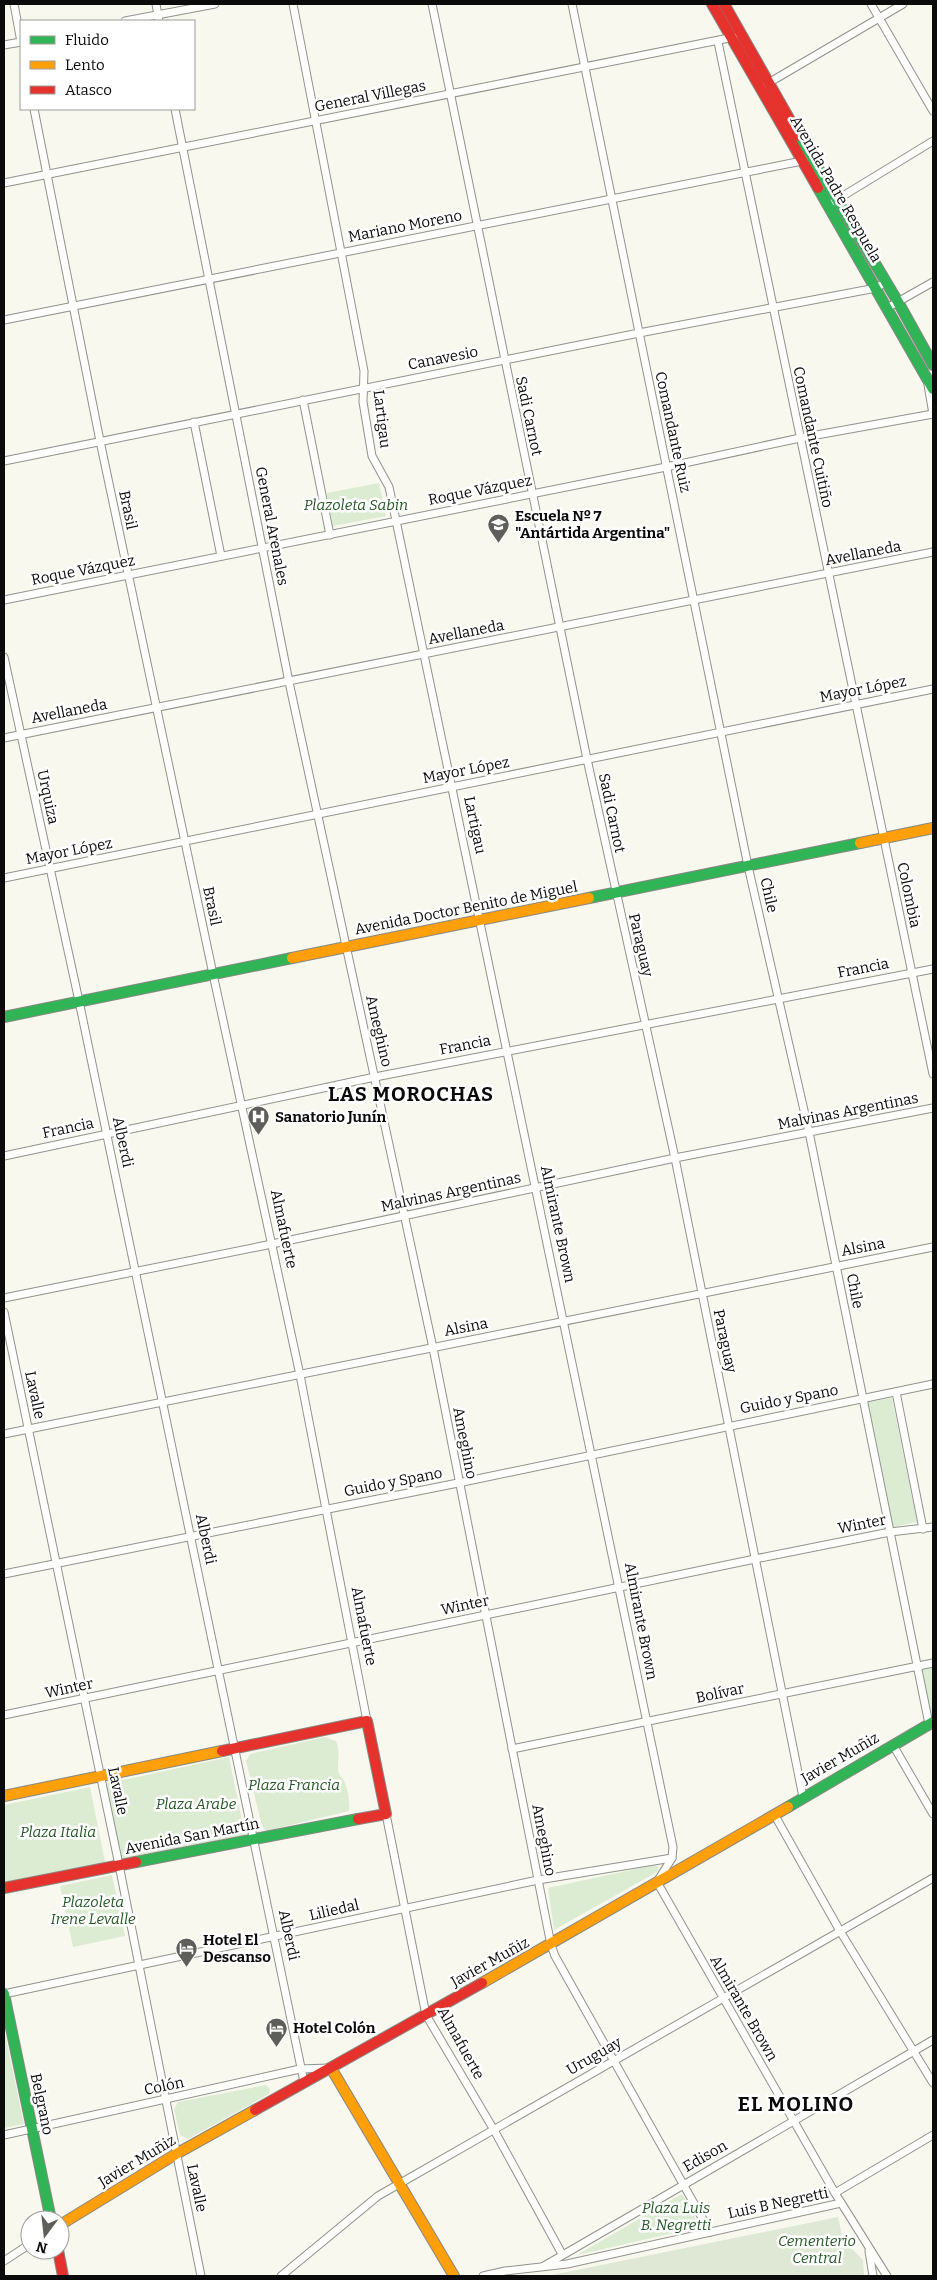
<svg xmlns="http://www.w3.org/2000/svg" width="937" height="2280" viewBox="0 0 937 2280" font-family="Bitter,serif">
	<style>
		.green { fill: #dcecd2 }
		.cemetery { fill: #dfe8d5 }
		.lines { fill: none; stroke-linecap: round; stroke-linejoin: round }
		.street-casing { stroke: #92928e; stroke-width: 9 }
		.fast-casing { stroke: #888884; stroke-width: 12 }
		.slow-casing { stroke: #888884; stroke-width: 12 }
		.jam-casing { stroke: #888884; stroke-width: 12 }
		.street { stroke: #fefefd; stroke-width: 7 }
		.fast { stroke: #30b455; stroke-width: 10 }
		.slow { stroke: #ff9f0a; stroke-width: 10 }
		.jam { stroke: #e5322d; stroke-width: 10 }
		.labels { text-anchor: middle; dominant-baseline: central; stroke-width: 5; stroke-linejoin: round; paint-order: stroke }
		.street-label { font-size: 15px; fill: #0b0b0b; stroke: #fff }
		.park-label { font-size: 15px; font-style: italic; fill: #255926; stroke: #fff }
		.poi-label { font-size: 15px; font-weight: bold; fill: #0b0b0b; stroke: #fff; text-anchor: start }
		.district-label { font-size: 20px; font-weight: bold; letter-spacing: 1px; fill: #0b0b0b; stroke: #fff }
	</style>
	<rect width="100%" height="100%" fill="#f8f8ef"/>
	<!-- green -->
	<g class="green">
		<polygon points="379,483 386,516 333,526 327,493"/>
		<polygon points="892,1398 917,1522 893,1527 868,1402"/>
		<polygon points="933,1666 933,1719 931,1720 921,1669"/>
		<path d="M325,1737L336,1741C340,1751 338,1758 338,1769C338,1775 343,1778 345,1783C348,1791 350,1803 349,1811L266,1831L262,1826L246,1761L250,1754Z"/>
		<polygon points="229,1757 245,1835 120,1859 105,1784"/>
		<polygon points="90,1787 105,1862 4,1882 4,1805"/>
		<polygon points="654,1865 659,1867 657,1872 554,1930 548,1888"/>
		<polygon points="112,1875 125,1936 73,1947 60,1886"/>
		<polygon points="4,2029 24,2124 4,2128"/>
		<polygon points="266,2085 270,2089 269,2094 188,2139 180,2135 174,2109 178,2102"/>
		<polygon points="682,2194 700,2227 577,2255"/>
	</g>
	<!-- cemetery -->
	<polygon class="cemetery" points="838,2217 843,2240 863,2260 864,2276 547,2276"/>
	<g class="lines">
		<defs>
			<g id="street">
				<polyline points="14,4 21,42"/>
				<polyline points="156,4 159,21"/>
				<polyline points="293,4 364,371 363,402 372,456 389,487 673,1847 672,1858 657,1882 835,2193 887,2276"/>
				<polyline points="432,4 587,759 675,1158 803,1797"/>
				<polyline points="572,4 748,866 809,1132 929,1724"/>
				<polyline points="871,4 933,111"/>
				<polyline points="125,21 215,4"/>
				<polyline points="718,42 933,1074"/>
				<polyline points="4,45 21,42"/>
				<polyline points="765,85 903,4"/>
				<polyline points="34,109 100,441 213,974 300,1375 367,1721"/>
				<polyline points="175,109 289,682 433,1348 551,1945 555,1956 710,2232"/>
				<polyline points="4,183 734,37"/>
				<polyline points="833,202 933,141"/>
				<polyline points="887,308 933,282"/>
				<polyline points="4,320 802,161 805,159"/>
				<polyline points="928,385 933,414"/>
				<polyline points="303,400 330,535"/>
				<polyline points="194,422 221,556"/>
				<polyline points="4,461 639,333 876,288 886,282"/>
				<polyline points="4,600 666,467 800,438 933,414"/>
				<polyline points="4,657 79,1001 304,2082"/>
				<polyline points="4,738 933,552"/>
				<polyline points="4,878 933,689"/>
				<polyline points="4,1156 375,1077 933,969"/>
				<polyline points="4,1298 272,1244 675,1158 933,1108"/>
				<polyline points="4,1312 119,1865 201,2276"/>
				<polyline points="896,1392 923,1529"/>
				<polyline points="4,1434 933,1247"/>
				<polyline points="4,1574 458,1483 933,1384"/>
				<polyline points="4,1715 755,1559 890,1532 933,1527"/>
				<polyline points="893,1745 933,1814"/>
				<polyline points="512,1749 933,1663"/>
				<polyline points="386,1814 426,2015 494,2130 562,2254"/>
				<polyline points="774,1814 840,1931 933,2083"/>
				<polyline points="4,1994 538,1880 672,1858"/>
				<polyline points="4,2135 300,2069 329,2068"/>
				<polyline points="835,2193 933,2135"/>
				<polyline points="869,2251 873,2276"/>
				<polyline points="4,2261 30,2244"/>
				<polyline points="544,2266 933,2040"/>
				<polyline points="281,2276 378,2196 933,1878"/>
				<polyline points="483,2276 505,2271 567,2264 841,2203"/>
			</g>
			<g id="fast">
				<polyline points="799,136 898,302 933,365"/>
				<polyline points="818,188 933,389"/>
				<polyline points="589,898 860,843"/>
				<polyline points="4,1017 292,958"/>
				<polyline points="788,1807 933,1722"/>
				<polyline points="136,1862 358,1819"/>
				<polyline points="4,1994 51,2220"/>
			</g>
			<g id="slow">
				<polyline points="860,843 933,828"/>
				<polyline points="292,958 589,898"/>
				<polyline points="4,1796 222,1751"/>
				<polyline points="482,1983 788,1807"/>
				<polyline points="331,2068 454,2276"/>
				<polyline points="60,2225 176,2154 255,2110"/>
			</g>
			<g id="jam">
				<polyline points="712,4 818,188"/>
				<polyline points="724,4 799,136"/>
				<polyline points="222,1751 367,1721 386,1814 358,1819"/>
				<polyline points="4,1888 136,1862"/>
				<polyline points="255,2110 482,1983"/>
				<polyline points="58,2250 63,2276"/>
			</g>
		</defs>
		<!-- street casing -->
		<use href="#street" class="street-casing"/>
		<!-- fast casing -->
		<use href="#fast" class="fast-casing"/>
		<!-- slow casing -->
		<use href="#slow" class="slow-casing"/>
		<!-- jam casing -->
		<use href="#jam" class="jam-casing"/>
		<!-- street -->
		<use href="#street" class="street"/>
		<!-- fast -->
		<use href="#fast" class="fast"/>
		<!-- slow -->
		<use href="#slow" class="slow"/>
		<!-- jam -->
		<use href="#jam" class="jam"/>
	</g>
	<!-- icons -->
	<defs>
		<symbol id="school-pin" viewBox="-11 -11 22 30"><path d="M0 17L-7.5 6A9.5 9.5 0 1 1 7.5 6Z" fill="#5e5e5b" stroke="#fff"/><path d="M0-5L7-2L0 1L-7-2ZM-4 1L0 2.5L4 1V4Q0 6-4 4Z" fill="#fff"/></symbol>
		<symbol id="hospital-pin" viewBox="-11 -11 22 30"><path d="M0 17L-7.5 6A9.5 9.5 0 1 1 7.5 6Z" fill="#5e5e5b" stroke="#fff"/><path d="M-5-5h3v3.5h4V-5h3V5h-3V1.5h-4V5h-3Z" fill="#fff"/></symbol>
		<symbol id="hotel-pin" viewBox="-11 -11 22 30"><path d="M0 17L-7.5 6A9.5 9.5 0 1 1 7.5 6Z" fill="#5e5e5b" stroke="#fff"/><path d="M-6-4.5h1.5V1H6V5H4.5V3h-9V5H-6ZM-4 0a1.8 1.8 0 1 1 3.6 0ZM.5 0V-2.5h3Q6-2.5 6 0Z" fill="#fff"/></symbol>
	</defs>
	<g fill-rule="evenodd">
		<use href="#school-pin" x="486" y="512" width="25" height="34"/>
		<use href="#hospital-pin" x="246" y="1104" width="25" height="34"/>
		<use href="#hotel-pin" x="174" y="1936" width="25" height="34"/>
		<use href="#hotel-pin" x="264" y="2016" width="25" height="34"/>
	</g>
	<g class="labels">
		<!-- street labels -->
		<g class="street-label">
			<text transform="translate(370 96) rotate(-11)">General Villegas</text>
			<text transform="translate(836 189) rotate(60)">Avenida Padre Respuela</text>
			<text transform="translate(405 226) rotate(-11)">Mariano Moreno</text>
			<text transform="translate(443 358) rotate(-11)">Canavesio</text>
			<text transform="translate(529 416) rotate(78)">Sadi Carnot</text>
			<text transform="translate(382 419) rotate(83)">Lartigau</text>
			<text transform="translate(673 432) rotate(78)">Comandante Ruiz</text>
			<text transform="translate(813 437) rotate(78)">Comandante Cuitiño</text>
			<text transform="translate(480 490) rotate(-11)">Roque Vázquez</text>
			<text transform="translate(128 510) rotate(78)">Brasil</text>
			<text transform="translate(272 526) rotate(79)">General Arenales</text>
			<text transform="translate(863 553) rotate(-11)">Avellaneda</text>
			<text transform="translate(83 570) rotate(-11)">Roque Vázquez</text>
			<text transform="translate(466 632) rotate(-11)">Avellaneda</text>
			<text transform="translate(863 689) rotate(-11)">Mayor López</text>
			<text transform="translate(69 711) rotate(-11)">Avellaneda</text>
			<text transform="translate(466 770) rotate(-11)">Mayor López</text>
			<text transform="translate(48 797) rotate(78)">Urquiza</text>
			<text transform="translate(612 813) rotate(78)">Sadi Carnot</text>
			<text transform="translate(475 825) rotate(78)">Lartigau</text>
			<text transform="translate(69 851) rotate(-11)">Mayor López</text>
			<text transform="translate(769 895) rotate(77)">Chile</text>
			<text transform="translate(909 895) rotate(78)">Colombia</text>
			<text transform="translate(212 906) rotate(78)">Brasil</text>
			<text transform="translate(466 908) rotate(-11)">Avenida Doctor Benito de Miguel</text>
			<text transform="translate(641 945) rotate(77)">Paraguay</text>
			<text transform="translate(863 968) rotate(-11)">Francia</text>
			<text transform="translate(379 1031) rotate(77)">Ameghino</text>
			<text transform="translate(465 1045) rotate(-11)">Francia</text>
			<text transform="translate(848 1111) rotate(-11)">Malvinas Argentinas</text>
			<text transform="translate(68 1128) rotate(-12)">Francia</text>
			<text transform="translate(123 1142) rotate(78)">Alberdi</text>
			<text transform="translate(451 1192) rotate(-12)">Malvinas Argentinas</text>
			<text transform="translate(558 1224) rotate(78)">Almirante Brown</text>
			<text transform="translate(284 1229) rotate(78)">Almafuerte</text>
			<text transform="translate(863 1247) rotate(-11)">Alsina</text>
			<text transform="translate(855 1291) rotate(79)">Chile</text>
			<text transform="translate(466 1327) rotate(-11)">Alsina</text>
			<text transform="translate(725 1341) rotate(78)">Paraguay</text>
			<text transform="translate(35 1395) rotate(78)">Lavalle</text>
			<text transform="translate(789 1399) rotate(-11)">Guido y Spano</text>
			<text transform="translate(465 1443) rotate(79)">Ameghino</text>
			<text transform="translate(393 1482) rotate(-11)">Guido y Spano</text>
			<text transform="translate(862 1524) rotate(-11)">Winter</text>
			<text transform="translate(206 1539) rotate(78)">Alberdi</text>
			<text transform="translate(465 1605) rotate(-12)">Winter</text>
			<text transform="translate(641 1621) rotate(79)">Almirante Brown</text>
			<text transform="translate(364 1626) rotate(79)">Almafuerte</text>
			<text transform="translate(69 1688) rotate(-12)">Winter</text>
			<text transform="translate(720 1693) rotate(-12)">Bolívar</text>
			<text transform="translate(840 1758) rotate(-30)">Javier Muñiz</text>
			<text transform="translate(118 1791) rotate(78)">Lavalle</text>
			<text transform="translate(192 1836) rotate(-11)">Avenida San Martín</text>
			<text transform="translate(544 1840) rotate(79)">Ameghino</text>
			<text transform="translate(334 1910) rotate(-13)">Liliedal</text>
			<text transform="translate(289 1935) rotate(78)">Alberdi</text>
			<text transform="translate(490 1962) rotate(-29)">Javier Muñiz</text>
			<text transform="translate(744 2008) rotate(60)">Almirante Brown</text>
			<text transform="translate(461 2043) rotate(61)">Almafuerte</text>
			<text transform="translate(594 2056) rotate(-30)">Uruguay</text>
			<text transform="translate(164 2086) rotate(-12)">Colón</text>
			<text transform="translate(42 2104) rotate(78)">Belgrano</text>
			<text transform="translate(705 2156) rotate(-30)">Edison</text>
			<text transform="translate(137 2161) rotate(-31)">Javier Muñiz</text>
			<text transform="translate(197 2188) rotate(78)">Lavalle</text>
			<text transform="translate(778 2203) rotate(-12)">Luis B Negretti</text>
		</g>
		<!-- park labels -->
		<g class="park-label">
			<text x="356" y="505">Plazoleta Sabin</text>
			<text x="294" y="1785">Plaza Francia</text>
			<text x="196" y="1804">Plaza Arabe</text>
			<text x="58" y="1832">Plaza Italia</text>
			<text x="93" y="1902">Plazoleta<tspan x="93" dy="17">Irene Levalle</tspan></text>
			<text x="676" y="2208">Plaza Luis<tspan x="676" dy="17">B. Negretti</tspan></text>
			<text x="817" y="2241">Cementerio<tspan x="817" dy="17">Central</tspan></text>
		</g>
		<!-- poi labels -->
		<g class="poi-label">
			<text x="515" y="516">Escuela Nº 7<tspan x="515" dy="17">"Antártida Argentina"</tspan></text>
			<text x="275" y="1117">Sanatorio Junín</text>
			<text x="203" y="1940">Hotel El<tspan x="203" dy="17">Descanso</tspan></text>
			<text x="293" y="2028">Hotel Colón</text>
		</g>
		<!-- district labels -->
		<g class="district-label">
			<text x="411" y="1094">LAS MOROCHAS</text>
			<text x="796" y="2104">EL MOLINO</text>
		</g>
	</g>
	<!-- border -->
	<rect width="937" height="2280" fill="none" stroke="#0b0b0b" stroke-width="10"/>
	<!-- legend -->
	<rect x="20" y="20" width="175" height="90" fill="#ffffff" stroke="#9d9d9d"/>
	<rect x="30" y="36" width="25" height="8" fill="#30b455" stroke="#9d9d9d"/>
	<text x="65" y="45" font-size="15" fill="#0b0b0b">Fluido</text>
	<rect x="30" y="61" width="25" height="8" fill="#ff9f0a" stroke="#9d9d9d"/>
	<text x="65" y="70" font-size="15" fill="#0b0b0b">Lento</text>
	<rect x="30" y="86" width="25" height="8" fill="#e5322d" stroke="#9d9d9d"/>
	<text x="65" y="95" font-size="15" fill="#0b0b0b">Atasco</text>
	<!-- north arrow -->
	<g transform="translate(45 2235) rotate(195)"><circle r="24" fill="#ffffff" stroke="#9d9d9d"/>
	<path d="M0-4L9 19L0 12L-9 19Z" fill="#5e5e5b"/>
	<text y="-8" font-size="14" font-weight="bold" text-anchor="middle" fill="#0b0b0b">N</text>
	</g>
</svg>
